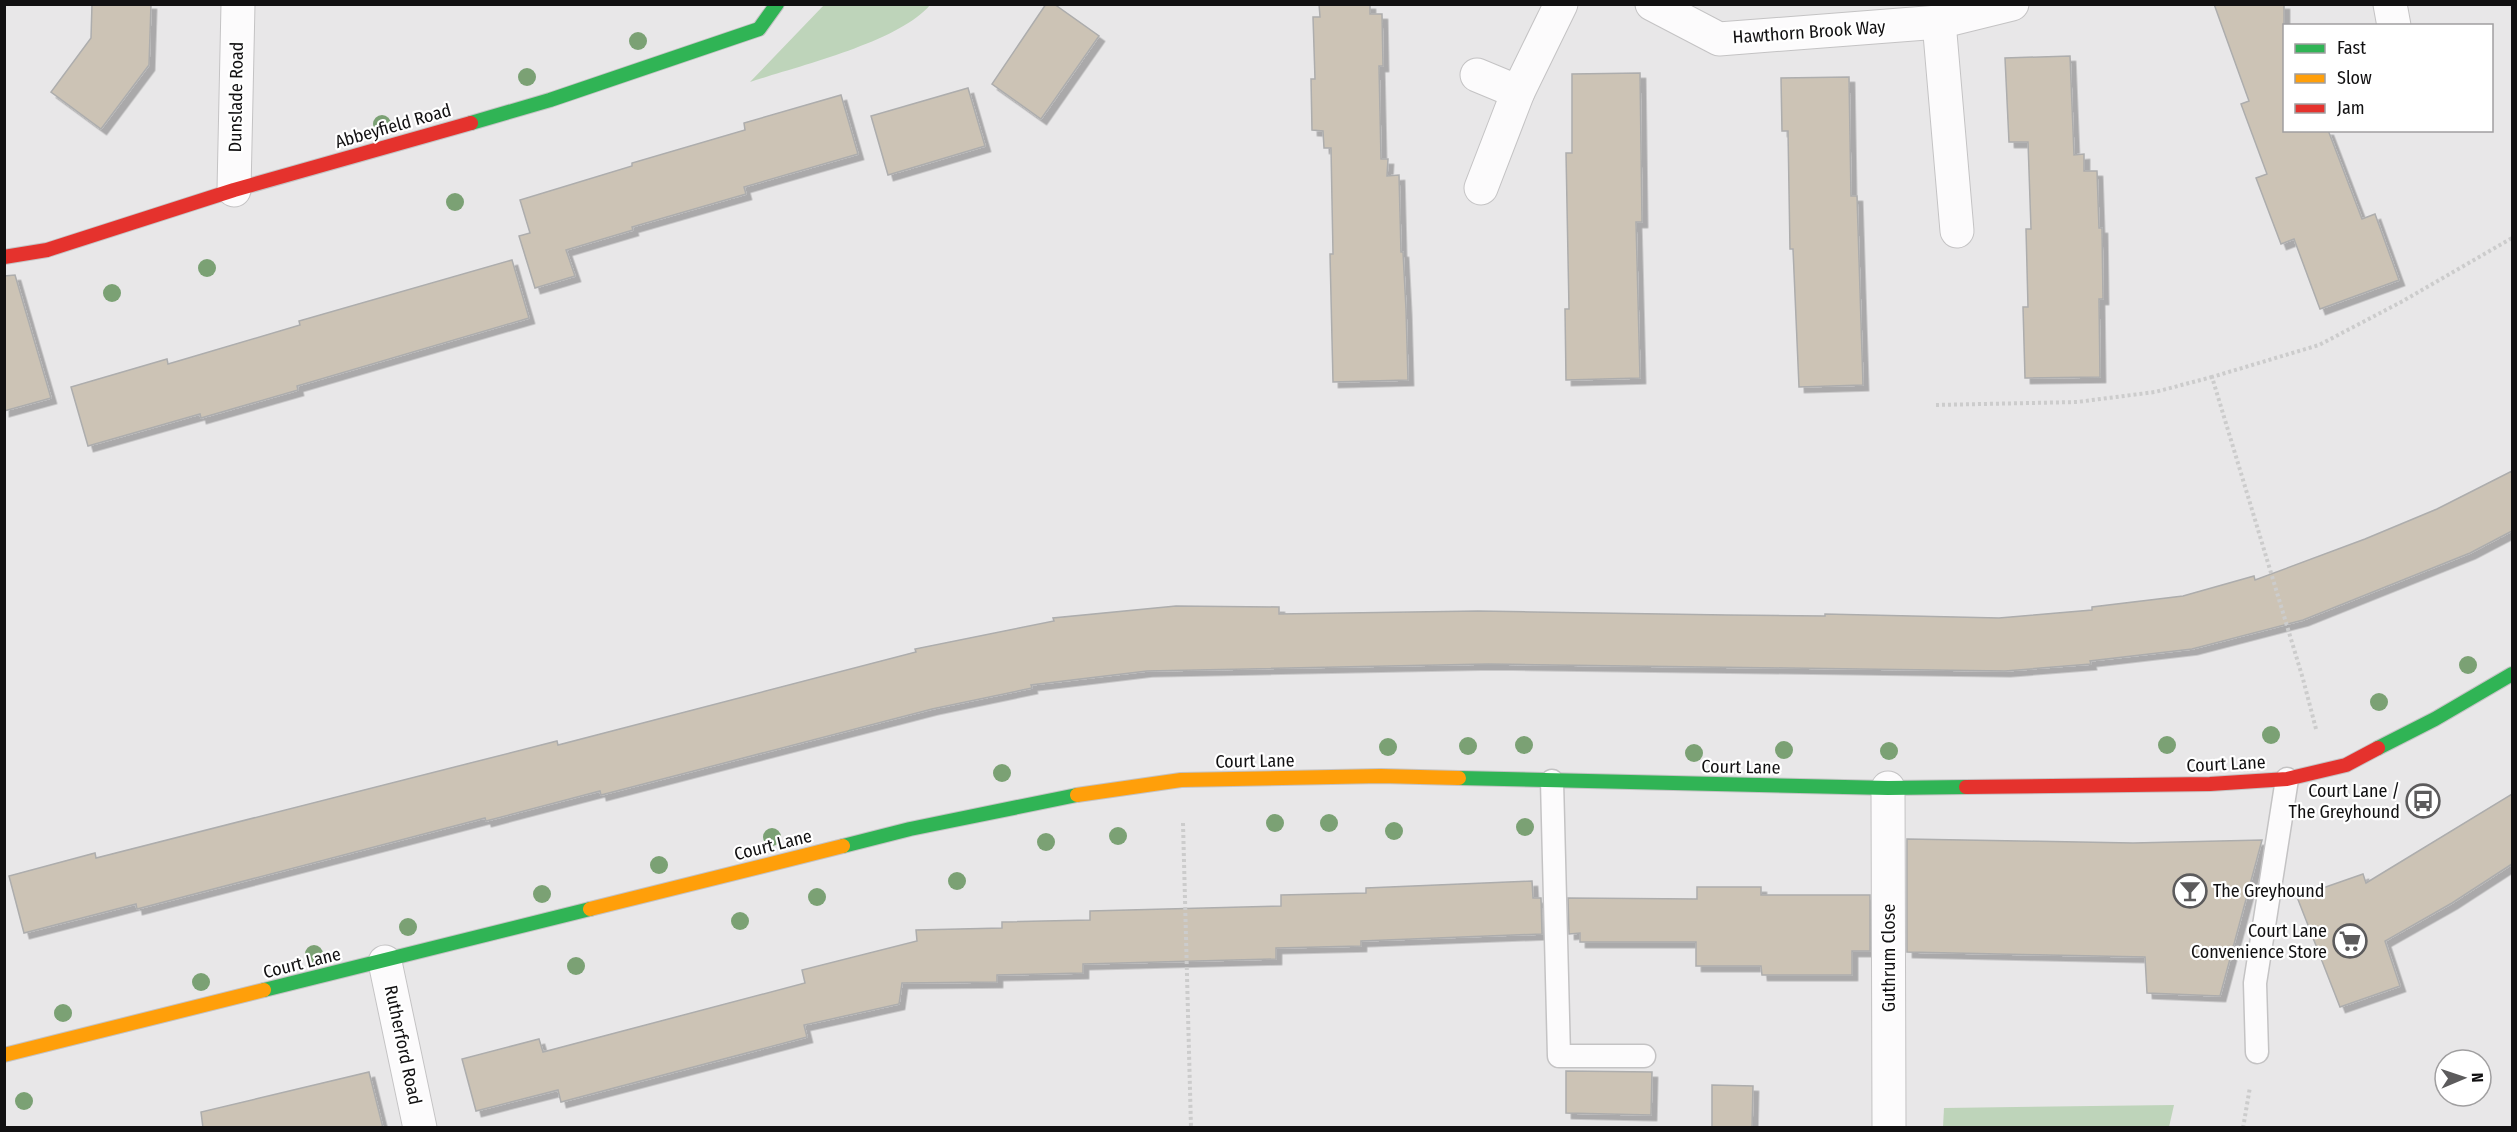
<svg xmlns="http://www.w3.org/2000/svg" width="2517" height="1132" viewBox="0 0 2517 1132" font-family="'Fira Sans Condensed',sans-serif">
	<style>
		.green { fill: #bed4ba }
		.building { fill: #ccc3b5; stroke: #adadad; stroke-width: 1.5; filter: url(#shadow) }
		.lines { fill: none; stroke-linecap: round; stroke-linejoin: round }
		.lane-casing { stroke: #c4c3c4; stroke-width: 25 }
		.street-casing { stroke: #c4c3c4; stroke-width: 35 }
		.fast-casing { stroke: #c4c3c4; stroke-width: 16 }
		.slow-casing { stroke: #c4c3c4; stroke-width: 16 }
		.jam-casing { stroke: #c4c3c4; stroke-width: 16 }
		.path { stroke: #ccc; stroke-width: 4; stroke-dasharray: 3 3; stroke-linecap: butt }
		.lane { stroke: #fcfbfc; stroke-width: 22 }
		.street { stroke: #fcfbfc; stroke-width: 33 }
		.fast { stroke: #30b455; stroke-width: 14 }
		.slow { stroke: #ff9f0a; stroke-width: 14 }
		.jam { stroke: #e5322d; stroke-width: 14 }
		.tree { fill: #7ba174 }
		.labels { text-anchor: middle; dominant-baseline: central; stroke-width: 4.5; stroke-linejoin: round; paint-order: stroke }
		.street-label { font-size: 18px; fill: #111011; stroke: #fff }
		.poi-label { font-size: 18px; fill: #111011; stroke: #fff; text-anchor: end }
	</style>
	<defs>
		<filter id="shadow"><feDropShadow dx="5.5" dy="5.5" stdDeviation="0" flood-color="#0004"/></filter>
	</defs>
	<rect width="100%" height="100%" fill="#e8e7e8"/>
	<!-- green -->
	<g class="green">
		<path d="M824,5H930C899,42 798,66 750,82Z"/>
		<polygon points="2174,1105 2169,1127 1943,1127 1944,1108"/>
	</g>
	<!-- building -->
	<g class="building">
		<polygon points="92,4 151,4 149,65 101,129 51,92 91,38"/>
		<polygon points="1046,4 1054,4 1099,36 1041,119 992,84"/>
		<polygon points="1319,4 1370,4 1370,14 1382,14 1383,66 1379,66 1381,159 1388,159 1387,176 1399,175 1401,252 1403,252 1406,309 1408,380 1333,382 1330,254 1333,254 1331,148 1324,148 1323,131 1312,130 1311,79 1315,79 1313,17 1320,17"/>
		<polygon points="2214,4 2284,4 2284,130 2328,130 2362,219 2375,214 2399,280 2320,309 2294,239 2281,244 2256,178 2267,174 2241,104 2249,101"/>
		<polygon points="2070,56 2074,155 2084,154 2084,171 2097,171 2099,228 2102,228 2103,299 2099,299 2100,377 2025,378 2023,307 2028,307 2026,229 2031,229 2028,142 2009,142 2005,58"/>
		<polygon points="1640,73 1642,222 1636,222 1640,378 1566,380 1565,309 1569,309 1566,153 1572,153 1572,74"/>
		<polygon points="1849,77 1851,196 1857,196 1863,385 1799,387 1793,249 1790,249 1788,131 1782,131 1781,78"/>
		<polygon points="968,88 985,146 888,175 871,116"/>
		<polygon points="841,95 858,154 744,187 746,194 632,227 633,230 566,250 575,276 535,288 519,236 530,233 520,200 632,166 632,163 745,130 744,123"/>
		<polygon points="512,260 529,318 297,386 298,390 201,418 200,414 88,446 71,387 167,359 168,364 300,325 299,321"/>
		<polygon points="15,275 51,398 4,411 4,276"/>
		<polygon points="2512,471 2512,531 2470,553 2303,620 2192,649 2090,661 2091,664 2005,671 1488,664 1147,671 1031,685 1032,688 932,709 601,795 600,791 486,821 485,818 137,909 136,904 24,933 9,876 95,853 96,858 557,741 558,745 916,652 915,649 1054,621 1053,618 1176,606 1279,607 1279,614 1478,611 1727,615 1825,616 1825,614 1999,618 2092,610 2092,607 2183,596 2254,576 2255,580 2365,539 2437,509"/>
		<polygon points="2512,794 2512,864 2452,903 2385,941 2400,986 2340,1007 2297,897 2363,874 2366,883"/>
		<polygon points="1907,839 2133,843 2262,840 2220,996 2147,993 2145,957 1907,952"/>
		<polygon points="1532,881 1533,898 1541,898 1542,934 1361,941 1361,946 1276,948 1276,959 1083,964 1083,973 997,975 997,982 902,983 899,1004 804,1025 807,1037 561,1102 558,1090 476,1111 462,1059 539,1039 543,1052 805,983 802,970 917,941 916,930 1002,928 1002,922 1090,920 1090,911 1281,906 1281,895 1366,893 1366,888"/>
		<polygon points="1697,887 1761,887 1761,895 1870,895 1870,951 1852,951 1852,975 1762,975 1761,966 1696,966 1696,942 1580,942 1580,933 1569,934 1568,898 1697,899"/>
		<polygon points="1566,1071 1652,1072 1651,1115 1566,1113"/>
		<polygon points="369,1072 383,1128 203,1128 201,1112"/>
		<polygon points="1712,1085 1753,1086 1752,1128 1712,1128"/>
	</g>
	<g class="lines">
		<defs>
			<g id="lane">
				<polyline points="1552,781 1559,1056 1644,1056"/>
				<polyline points="2257,1052 2255,983 2287,779"/>
			</g>
			<g id="street">
				<polyline points="1652,4 1719,39 1939,22 2012,4"/>
				<polyline points="2390,4 2394,26"/>
				<polyline points="1939,22 1957,231"/>
				<polyline points="1477,75 1518,92"/>
				<polyline points="1481,188 1518,92 1561,4"/>
				<polyline points="234,190 238,4"/>
				<polyline points="1888,788 1889,1128"/>
				<polyline points="385,962 420,1128"/>
			</g>
			<g id="fast">
				<polyline points="471,123 550,100 759,29 777,4"/>
				<polyline points="2378,748 2435,719 2512,674"/>
				<polyline points="1459,778 1888,788 1966,787"/>
				<polyline points="843,846 910,829 1077,795"/>
				<polyline points="264,990 590,909"/>
			</g>
			<g id="slow">
				<polyline points="1077,795 1181,780 1381,776 1459,778"/>
				<polyline points="590,909 843,846"/>
				<polyline points="4,1055 264,990"/>
			</g>
			<g id="jam">
				<polyline points="4,257 47,250 234,190 471,123"/>
				<polyline points="1966,787 2210,784 2287,779 2346,765 2378,748"/>
			</g>
		</defs>
		<!-- lane casing -->
		<use href="#lane" class="lane-casing"/>
		<!-- street casing -->
		<use href="#street" class="street-casing"/>
		<!-- fast casing -->
		<use href="#fast" class="fast-casing"/>
		<!-- slow casing -->
		<use href="#slow" class="slow-casing"/>
		<!-- jam casing -->
		<use href="#jam" class="jam-casing"/>
		<!-- path -->
		<g class="path">
			<polyline points="1936,405 2077,402 2155,392 2212,377"/>
			<polyline points="2316,729 2303,679 2212,377 2319,345 2403,301 2512,238"/>
			<polyline points="1183,823 1191,1128"/>
			<polyline points="2243,1128 2250,1087"/>
		</g>
		<!-- lane -->
		<use href="#lane" class="lane"/>
		<!-- street -->
		<use href="#street" class="street"/>
		<!-- fast -->
		<use href="#fast" class="fast"/>
		<!-- slow -->
		<use href="#slow" class="slow"/>
		<!-- jam -->
		<use href="#jam" class="jam"/>
	</g>
	<!-- trees -->
	<g class="tree">
		<circle cx="638" cy="41" r="9"/>
		<circle cx="527" cy="77" r="9"/>
		<circle cx="382" cy="124" r="9"/>
		<circle cx="455" cy="202" r="9"/>
		<circle cx="207" cy="268" r="9"/>
		<circle cx="112" cy="293" r="9"/>
		<circle cx="2468" cy="665" r="9"/>
		<circle cx="2379" cy="702" r="9"/>
		<circle cx="2271" cy="735" r="9"/>
		<circle cx="1524" cy="745" r="9"/>
		<circle cx="2167" cy="745" r="9"/>
		<circle cx="1468" cy="746" r="9"/>
		<circle cx="1388" cy="747" r="9"/>
		<circle cx="1784" cy="750" r="9"/>
		<circle cx="1889" cy="751" r="9"/>
		<circle cx="1694" cy="753" r="9"/>
		<circle cx="1002" cy="773" r="9"/>
		<circle cx="1275" cy="823" r="9"/>
		<circle cx="1329" cy="823" r="9"/>
		<circle cx="1525" cy="827" r="9"/>
		<circle cx="1394" cy="831" r="9"/>
		<circle cx="1118" cy="836" r="9"/>
		<circle cx="772" cy="837" r="9"/>
		<circle cx="1046" cy="842" r="9"/>
		<circle cx="659" cy="865" r="9"/>
		<circle cx="957" cy="881" r="9"/>
		<circle cx="542" cy="894" r="9"/>
		<circle cx="817" cy="897" r="9"/>
		<circle cx="740" cy="921" r="9"/>
		<circle cx="408" cy="927" r="9"/>
		<circle cx="314" cy="954" r="9"/>
		<circle cx="576" cy="966" r="9"/>
		<circle cx="201" cy="982" r="9"/>
		<circle cx="63" cy="1013" r="9"/>
		<circle cx="24" cy="1101" r="9"/>
	</g>
	<!-- icons -->
	<defs>
		<symbol id="bus-ring" viewBox="-11 -11 22 22"><circle r="9.5" fill="#fff" stroke="#5c5b5c" stroke-width="1.5"/><path d="M-5-6H5V4H4V6H2V4H-2V6H-4V4H-5ZM-3.5-4V0h7V-4ZM-3.5 1.2v1.5H-2V1.2ZM2 1.2v1.5H3.5V1.2Z" fill="#5c5b5c"/></symbol>
		<symbol id="bar-ring" viewBox="-11 -11 22 22"><circle r="9.5" fill="#fff" stroke="#5c5b5c" stroke-width="1.5"/><path d="M-6-5H6L.8 .8V4.5H3.5V6h-7V4.5H-.8V.8Z" fill="#5c5b5c"/></symbol>
		<symbol id="supermarket-ring" viewBox="-11 -11 22 22"><circle r="9.5" fill="#fff" stroke="#5c5b5c" stroke-width="1.5"/><path d="M-6-5.5h2.5l.6 2H6L4.5 2H-2.5L-4.4-4H-6ZM-1.5 3.2a1.3 1.3 0 1 0 .1 0ZM3 3.2a1.3 1.3 0 1 0 .1 0Z" fill="#5c5b5c"/></symbol>
	</defs>
	<g fill-rule="evenodd">
		<use href="#bus-ring" x="2404" y="782" width="38" height="38"/>
		<use href="#bar-ring" x="2171" y="872" width="38" height="38"/>
		<use href="#supermarket-ring" x="2331" y="922" width="38" height="38"/>
	</g>
	<g class="labels">
		<!-- street labels -->
		<g class="street-label">
			<text transform="translate(1809 32) rotate(-4)">Hawthorn Brook Way</text>
			<text transform="translate(236 97) rotate(-89)">Dunslade Road</text>
			<text transform="translate(393 126) rotate(-16)">Abbeyfield Road</text>
			<text transform="translate(1255 761) rotate(-1)">Court Lane</text>
			<text transform="translate(2226 764) rotate(-3)">Court Lane</text>
			<text transform="translate(1741 767) rotate(1)">Court Lane</text>
			<text transform="translate(773 845) rotate(-14)">Court Lane</text>
			<text transform="translate(1889 958) rotate(-90)">Guthrum Close</text>
			<text transform="translate(302 963) rotate(-14)">Court Lane</text>
			<text transform="translate(403 1045) rotate(78)">Rutherford Road</text>
		</g>
		<!-- poi labels -->
		<g class="poi-label">
			<text x="2400" y="791">Court Lane /<tspan x="2400" dy="21">The Greyhound</tspan></text>
			<text x="2213" y="891" text-anchor="start">The Greyhound</text>
			<text x="2327" y="931">Court Lane<tspan x="2327" dy="21">Convenience Store</tspan></text>
		</g>
	</g>
	<!-- border -->
	<rect width="2517" height="1132" fill="none" stroke="#111011" stroke-width="12"/>
	<!-- legend -->
	<rect x="2283" y="24" width="210" height="108" fill="#ffffff" stroke="#a09fa0" stroke-width="1.5"/>
	<rect x="2295" y="44" width="30" height="9" fill="#30b455" stroke="#a09fa0" stroke-width="1.5"/>
	<text x="2337" y="54" font-size="18" fill="#111011">Fast</text>
	<rect x="2295" y="74" width="30" height="9" fill="#ff9f0a" stroke="#a09fa0" stroke-width="1.5"/>
	<text x="2337" y="84" font-size="18" fill="#111011">Slow</text>
	<rect x="2295" y="104" width="30" height="9" fill="#e5322d" stroke="#a09fa0" stroke-width="1.5"/>
	<text x="2337" y="114" font-size="18" fill="#111011">Jam</text>
	<!-- north arrow -->
	<g transform="translate(2463 1078) rotate(88)"><circle r="28" fill="#ffffff" stroke="#a09fa0" stroke-width="1.5"/>
	<path d="M0-4.5L10 22L0 15L-10 22Z" fill="#5c5b5c"/>
	<text y="-9" font-size="16" font-weight="bold" text-anchor="middle" fill="#111011">N</text>
	</g>
</svg>
